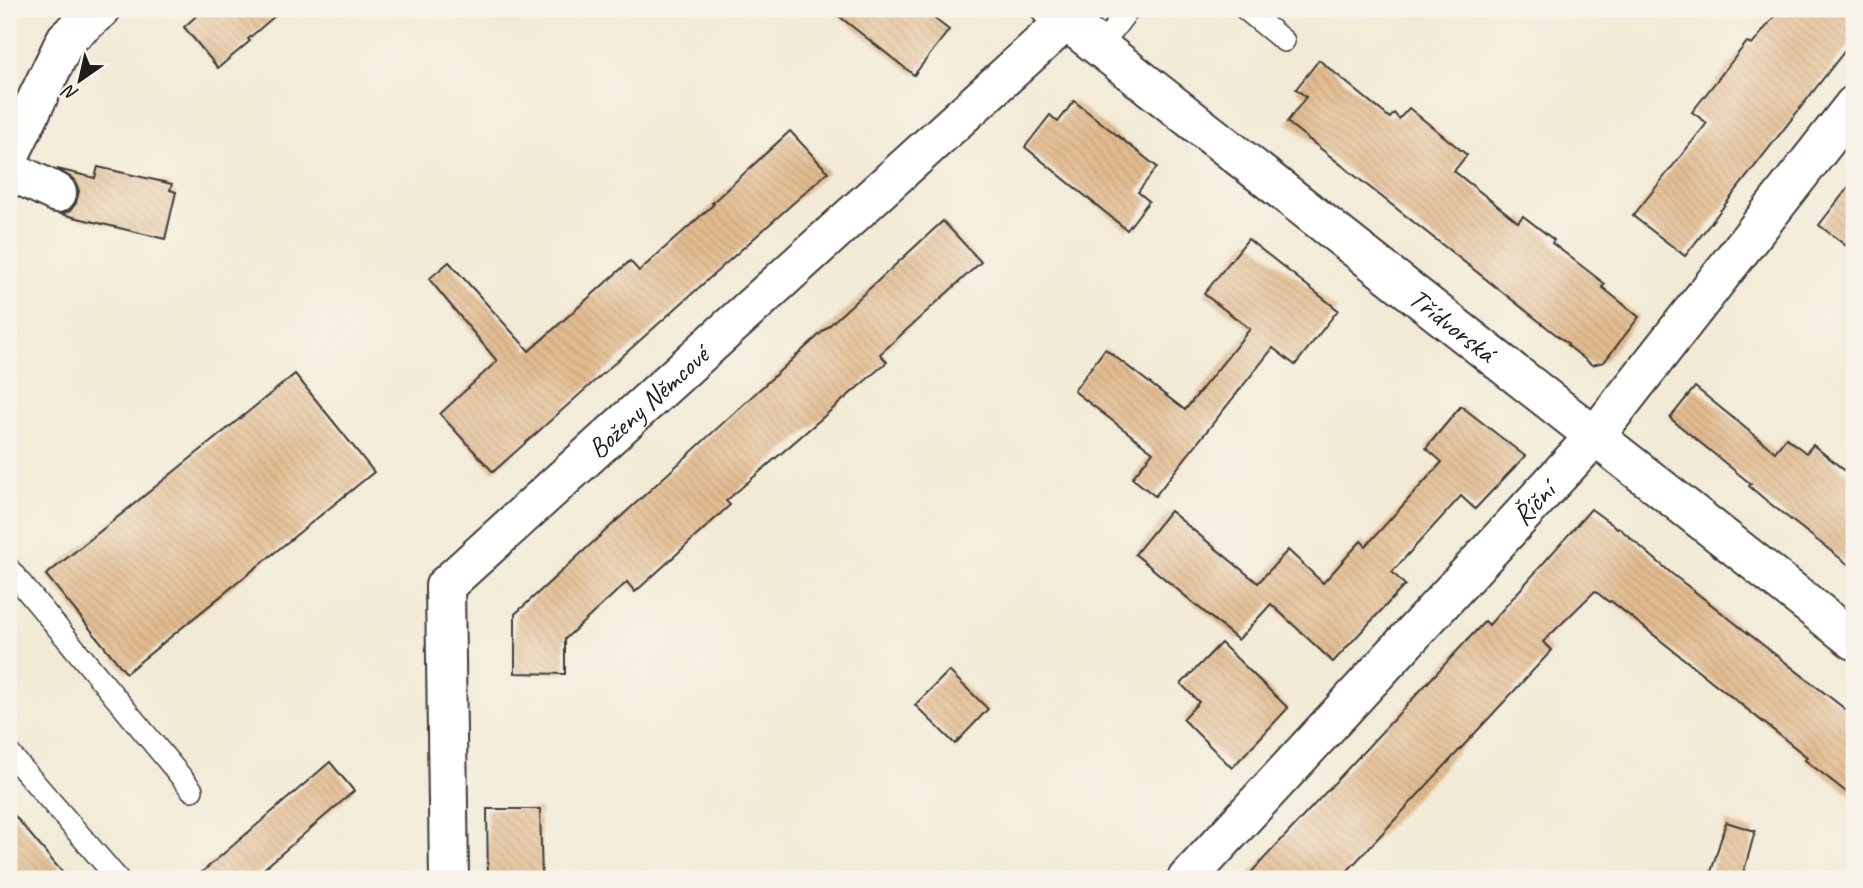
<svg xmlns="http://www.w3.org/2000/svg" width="1863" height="888" viewBox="0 0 1863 888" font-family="Caveat,sans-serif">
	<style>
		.building { fill: url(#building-back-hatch) }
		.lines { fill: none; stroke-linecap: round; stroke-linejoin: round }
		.service-casing { stroke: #3c3b38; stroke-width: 24 }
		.minor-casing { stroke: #3c3b38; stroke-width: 42 }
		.secondary-casing { stroke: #3c3b38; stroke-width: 42 }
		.service { stroke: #fff; stroke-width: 21 }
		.minor { stroke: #fff; stroke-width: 38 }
		.secondary { stroke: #fff; stroke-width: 38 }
		.labels { text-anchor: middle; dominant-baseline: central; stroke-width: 5; stroke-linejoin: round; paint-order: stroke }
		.street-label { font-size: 28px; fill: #1c1c1c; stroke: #f7f3e8 }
	</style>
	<defs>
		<pattern id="building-back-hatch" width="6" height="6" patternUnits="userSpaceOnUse" patternTransform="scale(1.75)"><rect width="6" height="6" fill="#e2bb8f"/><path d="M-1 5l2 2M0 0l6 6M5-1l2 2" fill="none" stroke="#c1a07b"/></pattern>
	</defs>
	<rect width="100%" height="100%" fill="#f7f3e8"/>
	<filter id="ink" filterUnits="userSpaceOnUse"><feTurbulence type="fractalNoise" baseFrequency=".0143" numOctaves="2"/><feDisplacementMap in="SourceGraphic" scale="14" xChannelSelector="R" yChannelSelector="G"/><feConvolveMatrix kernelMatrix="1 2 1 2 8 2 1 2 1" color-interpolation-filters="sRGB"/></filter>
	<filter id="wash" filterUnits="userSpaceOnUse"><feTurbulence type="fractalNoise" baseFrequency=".00686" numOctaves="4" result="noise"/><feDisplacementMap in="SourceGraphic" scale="28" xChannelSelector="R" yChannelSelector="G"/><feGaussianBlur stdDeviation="1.57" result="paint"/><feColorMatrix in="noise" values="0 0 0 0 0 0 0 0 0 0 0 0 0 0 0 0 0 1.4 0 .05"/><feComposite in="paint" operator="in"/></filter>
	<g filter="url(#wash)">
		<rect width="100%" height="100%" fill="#f2ead5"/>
		<g id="blocks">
			<!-- building -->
			<g class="building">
				<polygon points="204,9 283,9 248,39 250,41 218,68 184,27"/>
				<polygon points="830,9 922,9 949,30 914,75"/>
				<polygon points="1780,9 1854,9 1854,39 1685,256 1633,216 1707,123 1692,112 1747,42 1752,45"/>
				<polygon points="1319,60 1390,118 1394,113 1399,119 1409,108 1467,155 1454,171 1518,222 1523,216 1554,240 1552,243 1605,284 1602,287 1639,317 1604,362 1592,365 1567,345 1568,344 1287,122 1306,97 1296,89"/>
				<polygon points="1074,101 1157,167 1138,192 1149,201 1127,230 1025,147 1050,115 1058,122"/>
				<polygon points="790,131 828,172 493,472 440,414 497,361 429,279 449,262 529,351 630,261 639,271 714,204 712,203"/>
				<polygon points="98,167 172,184 170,190 176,192 165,239 61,214 70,211 76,203 79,191 75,180 57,169 95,178"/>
				<polygon points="1854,180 1854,252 1819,225"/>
				<polygon points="943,221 981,262 880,354 887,362 726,501 730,505 666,564 635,592 627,582 565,639 565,674 515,673 515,614"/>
				<polygon points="1248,239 1338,310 1295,365 1273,348 1155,496 1132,478 1153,452 1074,391 1105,349 1185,410 1250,329 1204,294"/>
				<polygon points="295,374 374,472 126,673 46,575"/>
				<polygon points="1695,387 1775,452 1786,438 1806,453 1813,445 1854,478 1854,569 1768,502 1749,486 1751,484 1670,418"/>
				<polygon points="1461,406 1525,456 1475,509 1461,496 1392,572 1405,585 1333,662 1271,604 1238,640 1135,554 1170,511 1258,583 1288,550 1323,583 1361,541 1366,546 1442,462 1426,448"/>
				<polygon points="1591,509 1617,528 1618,527 1671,573 1854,716 1854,798 1805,760 1807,757 1611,601 1609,602 1595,591 1543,642 1552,650 1340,879 1245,879 1485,621 1489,625"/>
				<polygon points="1221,643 1288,708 1232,768 1183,719 1199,702 1181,684"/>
				<polygon points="949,671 988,709 955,744 915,705"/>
				<polygon points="330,762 354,791 252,879 194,879"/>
				<polygon points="9,809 68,879 9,879"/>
				<polygon points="487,809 540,809 542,879 488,879"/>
				<polygon points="1726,822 1755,831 1746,864 1741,879 1709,879"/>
			</g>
		</g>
	</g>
	<g filter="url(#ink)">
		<use href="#blocks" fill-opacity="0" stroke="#3c3b38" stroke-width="2"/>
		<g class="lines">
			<defs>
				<g id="service">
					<polyline points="1245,9 1284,41"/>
					<polyline points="1100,47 1129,9"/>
					<polyline points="9,569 192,790"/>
					<polyline points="9,753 118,879"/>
				</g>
				<g id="minor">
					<polyline points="9,157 66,39 101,9"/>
					<polyline points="9,170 57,193"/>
					<path id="s1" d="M449,879L445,586L1066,21"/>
					<path id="s2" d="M1187,879L1595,436L1854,105"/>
				</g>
				<g id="secondary">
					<path id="s3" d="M1051,9L1854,640"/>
				</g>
			</defs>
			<!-- service casing -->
			<use href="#service" class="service-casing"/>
			<!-- minor casing -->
			<use href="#minor" class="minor-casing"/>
			<!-- secondary casing -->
			<use href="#secondary" class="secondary-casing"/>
			<!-- service -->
			<use href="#service" class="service"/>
			<!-- minor -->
			<use href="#minor" class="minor"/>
			<!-- secondary -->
			<use href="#secondary" class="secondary"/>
		</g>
	</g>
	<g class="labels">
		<!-- street labels -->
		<g class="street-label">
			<text stroke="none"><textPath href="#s3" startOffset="511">Třídvorská</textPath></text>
			<text stroke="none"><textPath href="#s1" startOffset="567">Boženy Němcové</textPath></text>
			<text stroke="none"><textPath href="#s2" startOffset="511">Říční</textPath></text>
		</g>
	</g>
	<!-- margin -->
	<rect width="1863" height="888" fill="none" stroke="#f7f3e8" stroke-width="35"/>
	<!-- north arrow -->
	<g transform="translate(80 80) rotate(214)" stroke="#f7f3e8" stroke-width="5" paint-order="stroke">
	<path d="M0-5L12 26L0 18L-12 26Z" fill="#1c1c1c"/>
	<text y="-10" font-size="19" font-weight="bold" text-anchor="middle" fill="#1c1c1c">N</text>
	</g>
</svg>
